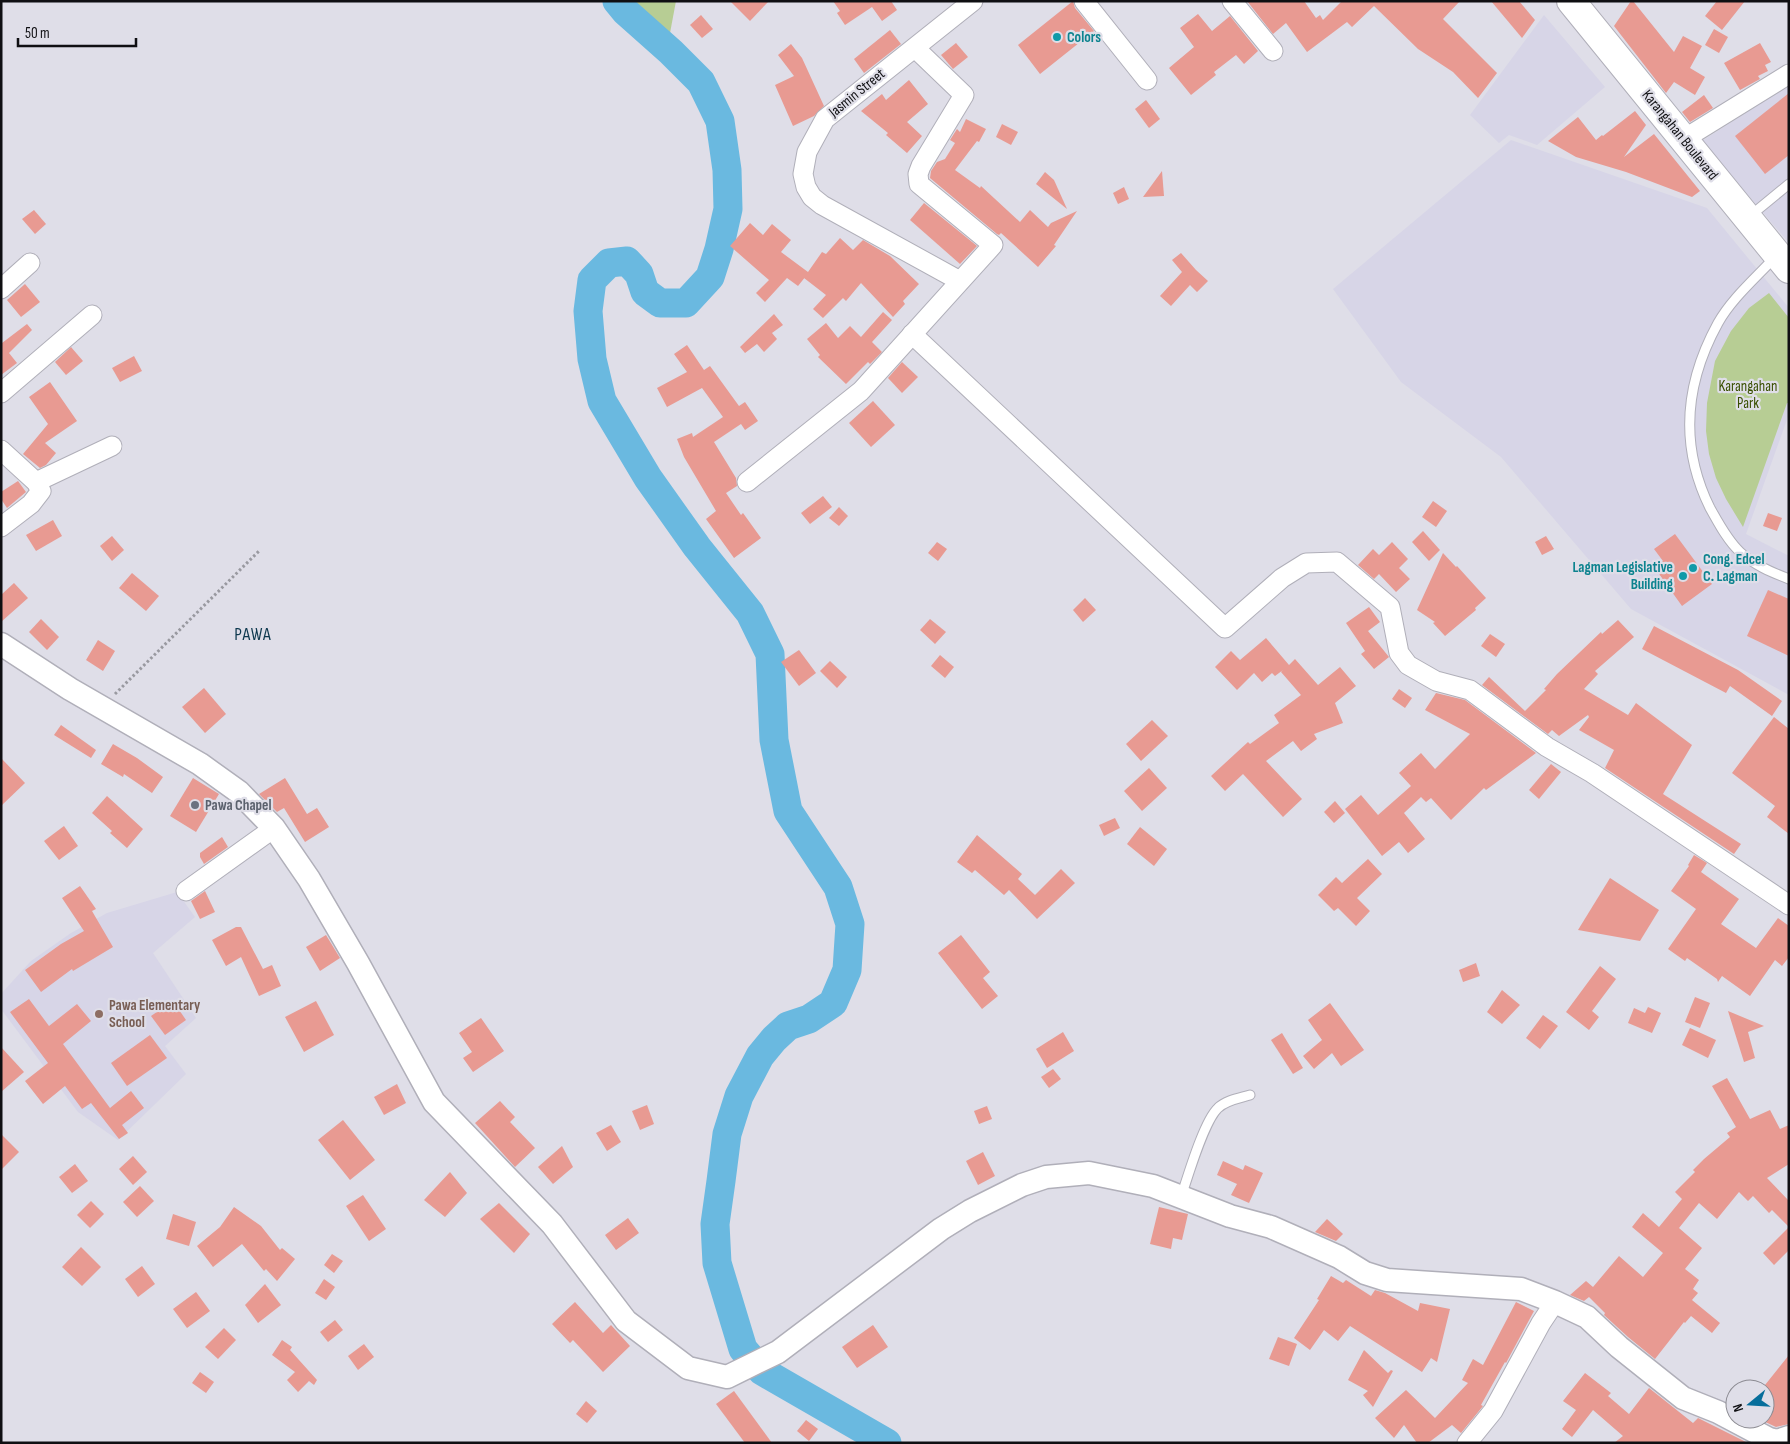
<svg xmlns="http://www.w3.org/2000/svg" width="1790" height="1444" viewBox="0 0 1790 1444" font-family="'Sofia Sans Condensed',sans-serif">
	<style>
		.built { fill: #d7d5e7 }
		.green { fill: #b7cd94 }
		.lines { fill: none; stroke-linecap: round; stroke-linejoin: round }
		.river { stroke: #6ab9e0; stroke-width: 29 }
		.building { fill: #e89a92 }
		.service-casing { stroke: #b0afb9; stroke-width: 11 }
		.minor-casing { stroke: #b0afb9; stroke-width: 21 }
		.tertiary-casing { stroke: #b0afb9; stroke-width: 25 }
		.primary-casing { stroke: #b0afb9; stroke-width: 30 }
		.path { stroke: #9999a0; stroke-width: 3; stroke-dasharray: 2.5 2.5; stroke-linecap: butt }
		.service { stroke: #fff; stroke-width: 9 }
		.minor { stroke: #fff; stroke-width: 19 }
		.tertiary { stroke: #fff; stroke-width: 22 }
		.primary { stroke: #fff; stroke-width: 28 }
		.culture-dot { fill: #0f9aa8; stroke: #dfdee8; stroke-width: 2 }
		.worship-dot { fill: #6b7280; stroke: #dfdee8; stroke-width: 2 }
		.education-dot { fill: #8d6e63; stroke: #dfdee8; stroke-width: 2 }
		.labels { text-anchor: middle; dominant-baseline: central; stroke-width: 4.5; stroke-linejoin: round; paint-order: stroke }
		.culture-label { font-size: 15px; font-weight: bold; fill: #0d838f; stroke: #dfdee8; text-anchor: start }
		.street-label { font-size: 15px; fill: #0f0f12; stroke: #dfdee8 }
		.park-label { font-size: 15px; fill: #394f00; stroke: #dfdee8 }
		.worship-label { font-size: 15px; font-weight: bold; fill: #5b616d; stroke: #dfdee8; text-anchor: start }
		.education-label { font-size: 15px; font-weight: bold; fill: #785e54; stroke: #dfdee8; text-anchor: start }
		.quarter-label { font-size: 18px; letter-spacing: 1px; fill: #0e384e; stroke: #dfdee8 }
	</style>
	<rect width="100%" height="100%" fill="#dfdee8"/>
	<!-- built -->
	<g class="built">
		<polygon points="1544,15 1605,87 1537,145 1509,135 1499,143 1470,115"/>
		<polygon points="1789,85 1789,243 1702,141"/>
		<polygon points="1511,140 1707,208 1789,308 1789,414 1746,534 1789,556 1789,695 1631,609 1501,457 1401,382 1333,289"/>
		<polygon points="177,892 195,917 153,953 196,1018 165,1046 186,1074 118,1140 78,1112 1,1009 1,994 31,961 71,933 107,913"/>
	</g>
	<!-- green -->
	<g class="green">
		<path d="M626,1H676L670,33C649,27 640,19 626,1Z"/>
		<polygon points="1769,293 1789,318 1789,403 1787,403 1743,527 1726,499 1716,478 1709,454 1706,431 1707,403 1715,361 1731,331 1749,308"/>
	</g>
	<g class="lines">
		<!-- river -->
		<polyline class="river" points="617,1 626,12 671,52 701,82 720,121 727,170 728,209 719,249 710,277 686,303 660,303 645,292 639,274 627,261 609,263 592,280 588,311 592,359 602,401 648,478 697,547 750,613 770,654 774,740 788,811 838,887 850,924 847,970 833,1003 809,1019 788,1026 774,1039 760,1056 739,1096 727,1134 721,1181 715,1224 717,1263 743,1349 762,1371 887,1443"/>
	</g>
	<!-- building -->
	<g class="building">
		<polygon points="730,1 769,1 750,21"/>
		<polygon points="833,1 891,1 897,10 882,21 872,7 845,25 837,13 840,11"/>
		<polygon points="1073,1 1075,8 1094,31 1040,74 1018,45"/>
		<polygon points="1247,1 1304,1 1316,18 1320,15 1323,20 1342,1 1460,1 1443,19 1497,73 1478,98 1453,72 1418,49 1374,6 1352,27 1347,22 1307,52 1286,23 1273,34"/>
		<polygon points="1491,1 1519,1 1535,20 1522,38"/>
		<polygon points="1631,1 1633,1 1674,52 1683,36 1702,46 1690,68 1705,77 1695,95 1674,82 1666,93 1614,26"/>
		<polygon points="1717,1 1745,1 1722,30 1705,16"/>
		<polygon points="1198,14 1212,31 1230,16 1258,51 1244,64 1236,55 1214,72 1216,75 1191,95 1169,68 1194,47 1180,28"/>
		<polygon points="701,15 713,29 702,38 690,25"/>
		<polygon points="1714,29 1728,37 1719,53 1705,45"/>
		<polygon points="890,30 901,44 864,73 854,59"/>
		<polygon points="956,43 968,57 953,69 941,55"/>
		<polygon points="1760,43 1771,62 1765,65 1768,71 1758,76 1760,79 1740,90 1724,63"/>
		<polygon points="791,44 802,58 824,106 814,116 793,126 775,85 794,76 778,55"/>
		<polygon points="909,80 928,104 907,122 922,136 907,153 886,135 888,133 861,111 882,94 886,100"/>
		<polygon points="1789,93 1789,155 1765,174 1735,136"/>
		<polygon points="1704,95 1713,108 1690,122 1682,112"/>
		<polygon points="1146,100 1160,119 1149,128 1135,109"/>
		<polygon points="1635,111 1646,125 1624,157 1654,134 1700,191 1692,197 1626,172 1576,157 1548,141 1578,117 1596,140 1602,135 1603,136"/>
		<polygon points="966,119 986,129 979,142 977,141 955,170 980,188 981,186 1020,222 1030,210 1048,227 1051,223 1077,211 1054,245 1056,246 1038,267 1001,233 999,235 997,234 930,178 931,171 937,162 945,159 955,143 950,140 957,129 960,132"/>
		<polygon points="1002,124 1018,132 1011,145 996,137"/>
		<polygon points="1162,171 1164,196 1143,197"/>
		<polygon points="1045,172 1054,180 1067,209 1036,184"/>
		<polygon points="1124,187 1129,199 1118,204 1113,193"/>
		<polygon points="924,203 977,246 960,264 910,220"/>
		<polygon points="34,210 46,224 35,234 22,219"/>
		<polygon points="750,223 763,235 772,224 791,240 781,252 808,272 822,252 826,254 840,238 853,250 863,240 890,256 919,284 903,301 905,304 893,317 861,283 846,301 843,298 823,318 813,309 826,295 804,278 806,276 798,286 787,278 765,302 756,293 769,280 730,246"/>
		<polygon points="1181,253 1196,270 1208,281 1197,292 1190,285 1171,306 1160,296 1182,272 1172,260"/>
		<polygon points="25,284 40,302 21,317 7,300"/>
		<polygon points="883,312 892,320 872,342 882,352 870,364 868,362 846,384 818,357 820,355 807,339 826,323 838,338 850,326 861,337"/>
		<polygon points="774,314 783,325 772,333 777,339 764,352 757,344 745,353 740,347"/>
		<polygon points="27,324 32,330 9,353 17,363 1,375 1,342 2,343"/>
		<polygon points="687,345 704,370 710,366 739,406 745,402 758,421 745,430 741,424 714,442 736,478 737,486 726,493 741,515 743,513 761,538 734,558 706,519 716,511 684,457 677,439 692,433 693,437 723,417 702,388 667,407 657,388 687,372 674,354"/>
		<polygon points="71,347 83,361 66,375 55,362"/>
		<polygon points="134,356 142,371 120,382 112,368"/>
		<polygon points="902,362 918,377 902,393 888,378"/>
		<polygon points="50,382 77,421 45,443 56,453 46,465 40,468 23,454 48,424 29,397"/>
		<polygon points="873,401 895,425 871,447 849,423"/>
		<polygon points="18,481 26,492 7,508 1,499 1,492"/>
		<polygon points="823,496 832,507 810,524 801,513"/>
		<polygon points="1433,501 1447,511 1436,527 1422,517"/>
		<polygon points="839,507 848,516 839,526 829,518"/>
		<polygon points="1768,513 1782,518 1777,531 1763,526"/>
		<polygon points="53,520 62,536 36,551 26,535"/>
		<polygon points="1423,531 1440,550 1429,561 1412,542"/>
		<polygon points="1675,534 1712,584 1682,606 1654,567 1663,561 1654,549"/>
		<polygon points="112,536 124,550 112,561 100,546"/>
		<polygon points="1546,536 1554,549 1542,555 1535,542"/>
		<polygon points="937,542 947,549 938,561 928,553"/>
		<polygon points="1392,542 1408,559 1399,568 1410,579 1396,592 1379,574 1374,579 1358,565 1373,549 1379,555"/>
		<polygon points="1443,553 1456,567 1457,566 1486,598 1475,608 1476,610 1445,636 1433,623 1435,622 1417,610"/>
		<polygon points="132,573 159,596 146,611 119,588"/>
		<polygon points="14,583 28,598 1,622 1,595"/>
		<polygon points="1768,590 1789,599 1789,656 1747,636"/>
		<polygon points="1085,598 1096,610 1083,622 1073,610"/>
		<polygon points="1369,607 1380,622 1368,631 1389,657 1374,669 1361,654 1365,651 1346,623"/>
		<polygon points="41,619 59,637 47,650 29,632"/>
		<polygon points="930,619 946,632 935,644 920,630"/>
		<polygon points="1618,620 1634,637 1595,671 1598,674 1584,689 1628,715 1636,703 1692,745 1663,794 1741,844 1734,854 1605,768 1614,750 1579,730 1589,717 1588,715 1559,736 1552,730 1548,734 1482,685 1489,677 1525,711 1546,690 1544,689 1557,674 1601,632 1602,634"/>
		<polygon points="1654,626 1738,670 1782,701 1772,716 1730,686 1726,693 1642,649"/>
		<polygon points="1490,634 1505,644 1496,657 1481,646"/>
		<polygon points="1266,638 1289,665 1295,659 1318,685 1340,667 1356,686 1335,703 1343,723 1314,734 1317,739 1301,751 1293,741 1266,761 1302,799 1283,817 1243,774 1225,791 1211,776 1248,742 1250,744 1279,723 1274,715 1301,695 1281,672 1283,670 1275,676 1272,673 1262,682 1254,673 1237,690 1215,667 1231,651 1240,660"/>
		<polygon points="98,640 115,651 103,671 86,660"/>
		<polygon points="799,650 816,673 799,686 781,662"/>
		<polygon points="940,655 954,667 945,678 931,666"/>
		<polygon points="830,661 847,677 837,688 820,671"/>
		<polygon points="204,688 226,714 205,733 182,707"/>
		<polygon points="1399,689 1412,698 1405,708 1392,699"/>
		<polygon points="1436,693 1465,700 1536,753 1486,790 1484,788 1451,820 1431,798 1426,802 1421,797 1404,813 1425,839 1408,853 1399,842 1382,856 1345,809 1361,795 1378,815 1411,786 1399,773 1421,753 1435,769 1470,734 1425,710"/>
		<polygon points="1774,717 1789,729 1789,834 1767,817 1775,806 1732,773"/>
		<polygon points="1152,720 1168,736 1141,761 1126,744"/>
		<polygon points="61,725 96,750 91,758 54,735"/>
		<polygon points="113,744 137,758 163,777 152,793 124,774 123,777 101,764"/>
		<polygon points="1,758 25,783 1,806"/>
		<polygon points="1551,764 1561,772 1539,799 1529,790"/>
		<polygon points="1149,768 1167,788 1142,811 1124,791"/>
		<polygon points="193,778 219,794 196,832 170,816"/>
		<polygon points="285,778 307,814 317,808 329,827 305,842 284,808 277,812 259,794"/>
		<polygon points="107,796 143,829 127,848 110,833 112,831 92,813"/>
		<polygon points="1335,801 1345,813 1334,823 1324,812"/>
		<polygon points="1115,818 1120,828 1104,836 1099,825"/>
		<polygon points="64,826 78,846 59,860 44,841"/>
		<polygon points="1140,827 1167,849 1154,866 1127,844"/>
		<polygon points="977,835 1022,874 1018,879 1035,895 1061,869 1075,883 1037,919 1009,890 1004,895 975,870 972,873 957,862"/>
		<polygon points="222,837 228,847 204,864 200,857 200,853"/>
		<polygon points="1694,855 1707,863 1701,872 1739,899 1721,924 1756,948 1778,918 1789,926 1789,957 1782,966 1775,960 1750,996 1722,976 1718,982 1717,979 1687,958 1685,961 1668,949 1696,909 1671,891 1689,866 1688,865"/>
		<polygon points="1368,859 1382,874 1357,898 1370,911 1356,926 1338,908 1334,911 1318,895 1336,877 1342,883"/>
		<polygon points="1610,878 1659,910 1640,941 1578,930"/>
		<polygon points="80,886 96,909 92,911 113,947 73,971 72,969 41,992 25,970 61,944 84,931 62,898"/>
		<polygon points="205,891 215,912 200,919 191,901"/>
		<polygon points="236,927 241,927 263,969 272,965 281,986 259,996 241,957 226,966 212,940"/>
		<polygon points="326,935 340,958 320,971 306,947"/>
		<polygon points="961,935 990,972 983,978 998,996 982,1009 938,953"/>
		<polygon points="1476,963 1480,976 1463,982 1459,970"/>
		<polygon points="1600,966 1616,979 1592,1011 1599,1017 1589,1030 1566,1012"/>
		<polygon points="1502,990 1520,1005 1502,1024 1487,1012"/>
		<polygon points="1695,997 1710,1003 1700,1028 1685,1022"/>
		<polygon points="29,999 49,1026 77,1004 91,1021 63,1044 110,1108 131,1091 144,1108 122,1125 128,1133 119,1139 91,1103 82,1109 65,1086 43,1104 25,1081 48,1063 10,1012"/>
		<polygon points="173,1001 186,1020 165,1035 151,1016"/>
		<polygon points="316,1001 334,1035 304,1052 285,1017"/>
		<polygon points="1330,1003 1364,1050 1341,1066 1332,1053 1314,1069 1303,1056 1322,1040 1308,1020"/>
		<polygon points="1648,1007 1661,1013 1652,1033 1628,1023 1634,1008 1645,1013"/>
		<polygon points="1728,1011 1764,1026 1748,1032 1755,1058 1744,1062"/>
		<polygon points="1543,1015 1558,1026 1540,1049 1526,1038"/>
		<polygon points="481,1018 504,1051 473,1072 463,1058 472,1052 459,1033"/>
		<polygon points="1690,1028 1716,1040 1708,1058 1682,1045"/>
		<polygon points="1063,1032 1074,1051 1047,1068 1036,1049"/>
		<polygon points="1282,1033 1303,1068 1293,1074 1271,1040"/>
		<polygon points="150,1035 167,1058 127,1086 111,1063"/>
		<polygon points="1,1047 24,1072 1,1092"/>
		<polygon points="1053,1069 1061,1079 1049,1088 1041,1077"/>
		<polygon points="1727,1078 1750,1119 1770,1110 1780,1129 1789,1125 1789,1164 1767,1178 1789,1201 1789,1250 1774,1265 1763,1253 1789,1227 1772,1210 1769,1213 1753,1196 1748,1201 1739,1192 1717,1219 1699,1203 1679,1228 1702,1248 1685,1269 1699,1280 1693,1289 1698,1293 1692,1300 1720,1323 1712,1333 1691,1316 1685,1323 1684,1322 1655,1359 1628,1337 1604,1315 1605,1313 1589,1297 1584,1301 1570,1295 1586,1281 1593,1287 1619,1256 1643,1277 1663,1253 1632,1227 1643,1213 1659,1227 1682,1199 1675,1192 1695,1172 1693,1170 1704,1159 1730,1137 1727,1133 1736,1127 1712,1086"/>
		<polygon points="397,1084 406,1103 384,1115 374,1097"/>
		<polygon points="500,1101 515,1117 510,1122 535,1148 515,1167 475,1123"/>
		<polygon points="647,1105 654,1124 640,1130 632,1111"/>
		<polygon points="987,1106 992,1119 979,1124 974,1111"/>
		<polygon points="343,1120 375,1160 350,1180 318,1140"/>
		<polygon points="611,1125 621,1142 607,1151 596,1133"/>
		<polygon points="1,1134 19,1152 1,1170"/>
		<polygon points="562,1146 573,1167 553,1184 538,1167"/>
		<polygon points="983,1152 995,1176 978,1185 966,1161"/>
		<polygon points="133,1156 147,1172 133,1185 119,1169"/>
		<polygon points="1223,1161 1243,1170 1245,1165 1263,1173 1249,1203 1231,1195 1237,1184 1217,1175"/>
		<polygon points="75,1164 88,1181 72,1193 59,1177"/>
		<polygon points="450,1172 467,1193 445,1217 424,1200"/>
		<polygon points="140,1186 154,1201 137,1217 123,1202"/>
		<polygon points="363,1195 386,1229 369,1241 346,1206"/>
		<polygon points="91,1201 104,1214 90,1228 77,1215"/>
		<polygon points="499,1203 530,1234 514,1253 480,1219"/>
		<polygon points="234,1207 261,1226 280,1250 282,1248 295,1259 277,1281 266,1269 264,1271 242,1244 213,1267 197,1246 220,1227"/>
		<polygon points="1159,1207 1188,1214 1182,1240 1173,1238 1171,1249 1150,1244"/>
		<polygon points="173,1214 196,1222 189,1246 166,1239"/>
		<polygon points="628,1218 639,1233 616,1250 605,1235"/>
		<polygon points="1327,1219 1343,1234 1336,1241 1315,1232"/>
		<polygon points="81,1247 101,1267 82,1286 62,1267"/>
		<polygon points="332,1254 343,1261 334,1273 324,1265"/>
		<polygon points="142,1266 155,1284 138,1297 125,1279"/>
		<polygon points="1331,1276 1343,1283 1346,1280 1371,1296 1375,1290 1385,1293 1418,1311 1420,1303 1450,1309 1437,1362 1431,1358 1422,1372 1350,1326 1338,1341 1324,1330 1310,1350 1294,1338 1319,1300 1317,1299"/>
		<polygon points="324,1279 335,1287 326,1300 315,1293"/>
		<polygon points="265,1284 281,1305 258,1323 245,1305"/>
		<polygon points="196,1292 210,1311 187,1328 173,1309"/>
		<polygon points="575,1302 603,1333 611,1325 630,1346 603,1372 573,1340 570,1343 552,1324"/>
		<polygon points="1516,1302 1534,1311 1506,1363 1505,1362 1481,1405 1483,1406 1461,1433 1452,1425 1428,1443 1417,1443 1404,1425 1394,1438 1375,1418 1406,1390 1435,1418 1468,1383 1462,1380 1473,1359 1483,1365"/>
		<polygon points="335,1320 343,1330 328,1342 320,1332"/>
		<polygon points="873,1325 888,1347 857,1368 842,1347"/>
		<polygon points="224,1328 236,1340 218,1359 205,1347"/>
		<polygon points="1278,1337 1297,1344 1289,1366 1269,1359"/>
		<polygon points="282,1340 292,1347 290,1350 317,1380 314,1385 309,1381 298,1392 287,1380 295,1372 272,1355"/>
		<polygon points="364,1344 374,1357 358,1370 348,1356"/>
		<polygon points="1364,1350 1388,1373 1391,1370 1393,1371 1373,1407 1363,1395 1368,1391 1348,1380"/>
		<polygon points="1789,1355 1789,1424 1776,1427 1759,1419 1765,1419 1765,1385"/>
		<polygon points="200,1372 214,1382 206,1393 192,1383"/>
		<polygon points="1585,1373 1611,1393 1608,1396 1629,1414 1649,1388 1693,1423 1698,1418 1748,1443 1614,1443 1623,1436 1593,1410 1572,1437 1562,1429 1576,1410 1563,1401"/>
		<polygon points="734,1391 772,1443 745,1443 716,1404"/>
		<polygon points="586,1401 597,1411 587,1423 576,1414"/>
		<polygon points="806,1420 818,1429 809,1441 797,1431"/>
	</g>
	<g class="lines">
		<defs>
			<g id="service">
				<polyline points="1750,216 1789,184"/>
				<path d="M1775,257C1756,278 1732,298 1718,323C1685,383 1679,445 1710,508C1718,522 1727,540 1740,552C1754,565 1771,572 1789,579"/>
				<path d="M1181,1197C1188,1176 1204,1121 1218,1108C1226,1100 1240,1098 1250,1095"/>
			</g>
			<g id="minor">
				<polyline points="1084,1 1147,80"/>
				<polyline points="1232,1 1273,51"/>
				<polyline points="1684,139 1789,74"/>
				<polyline points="960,281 822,205 812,197 806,187 803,174 807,152 825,119 973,1"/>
				<polyline points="1,289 30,263"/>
				<polyline points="912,334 1225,628 1282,578 1306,563 1337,562 1390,607 1399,653 1408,665 1436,681 1470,690 1547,747 1592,773 1789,905"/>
				<polyline points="1,393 92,315"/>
				<polyline points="1,450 36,482 41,491 31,504 1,527"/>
				<polyline points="36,482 112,446"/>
				<polyline points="747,482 861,391 993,245 919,184 918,174 921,166 964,95 915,48"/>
				<polyline points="186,891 274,828"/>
				<polyline points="1467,1443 1493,1411 1541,1323 1555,1302"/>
			</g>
			<polyline id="tertiary" points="1,644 70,689 200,764 239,792 274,828 309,879 358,963 434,1102 552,1224 626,1321 688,1368 727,1377 778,1352 941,1229 970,1211 1022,1185 1046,1177 1089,1173 1153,1186 1230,1216 1271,1227 1339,1257 1365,1273 1387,1280 1521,1289 1555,1302 1587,1317 1619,1347 1683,1398 1718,1412 1769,1439 1777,1441 1789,1437"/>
			<polyline id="primary" points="1571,1 1789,269"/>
		</defs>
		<!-- service casing -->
		<use href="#service" class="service-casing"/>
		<!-- minor casing -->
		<use href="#minor" class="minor-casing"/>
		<!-- tertiary casing -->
		<use href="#tertiary" class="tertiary-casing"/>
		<!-- primary casing -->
		<use href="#primary" class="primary-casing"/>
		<!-- path -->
		<polyline class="path" points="115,694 259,551"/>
		<!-- service -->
		<use href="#service" class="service"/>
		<!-- minor -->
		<use href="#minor" class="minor"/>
		<!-- tertiary -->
		<use href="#tertiary" class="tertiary"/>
		<!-- primary -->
		<use href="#primary" class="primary"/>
	</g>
	<!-- markers -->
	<g class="culture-dot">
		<circle cx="1057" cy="37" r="5"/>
		<circle cx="1693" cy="568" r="5"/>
		<circle cx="1683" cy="576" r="5"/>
	</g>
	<circle class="worship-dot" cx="195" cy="805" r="5"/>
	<circle class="education-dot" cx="99" cy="1014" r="5"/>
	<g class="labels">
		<!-- culture labels -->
		<g class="culture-label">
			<text x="1067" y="37">Colors</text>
			<text x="1703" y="559">Cong. Edcel<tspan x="1703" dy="17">C. Lagman</tspan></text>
			<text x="1673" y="567" text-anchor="end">Lagman Legislative<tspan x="1673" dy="17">Building</tspan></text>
		</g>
		<!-- street labels -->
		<g class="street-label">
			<text transform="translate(857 93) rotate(-39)">Jasmin Street</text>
			<text transform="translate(1680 135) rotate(51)">Karangahan Boulevard</text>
		</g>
		<!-- park labels -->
		<g class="park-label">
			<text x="1748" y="386">Karangahan<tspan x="1748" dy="17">Park</tspan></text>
		</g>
		<!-- worship labels -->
		<g class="worship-label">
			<text x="205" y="805">Pawa Chapel</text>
		</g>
		<!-- education labels -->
		<g class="education-label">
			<text x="109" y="1005">Pawa Elementary<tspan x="109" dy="17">School</tspan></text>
		</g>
		<!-- quarter labels -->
		<g class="quarter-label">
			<text x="253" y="634">PAWA</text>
		</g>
	</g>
	<!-- border -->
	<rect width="1790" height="1444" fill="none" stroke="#0f0f12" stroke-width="5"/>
	<!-- north arrow -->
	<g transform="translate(1750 1404) rotate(252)"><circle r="24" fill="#dfdee8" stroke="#8c8b92"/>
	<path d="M0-4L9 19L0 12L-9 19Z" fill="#076e9b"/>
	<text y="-8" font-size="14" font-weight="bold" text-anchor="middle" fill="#0f0f12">N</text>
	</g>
	<!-- scale -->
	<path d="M18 38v8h118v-8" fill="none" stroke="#0f0f12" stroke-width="2.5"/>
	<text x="25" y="38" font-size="15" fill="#0f0f12" stroke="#dfdee8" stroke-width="4" paint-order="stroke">50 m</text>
</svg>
